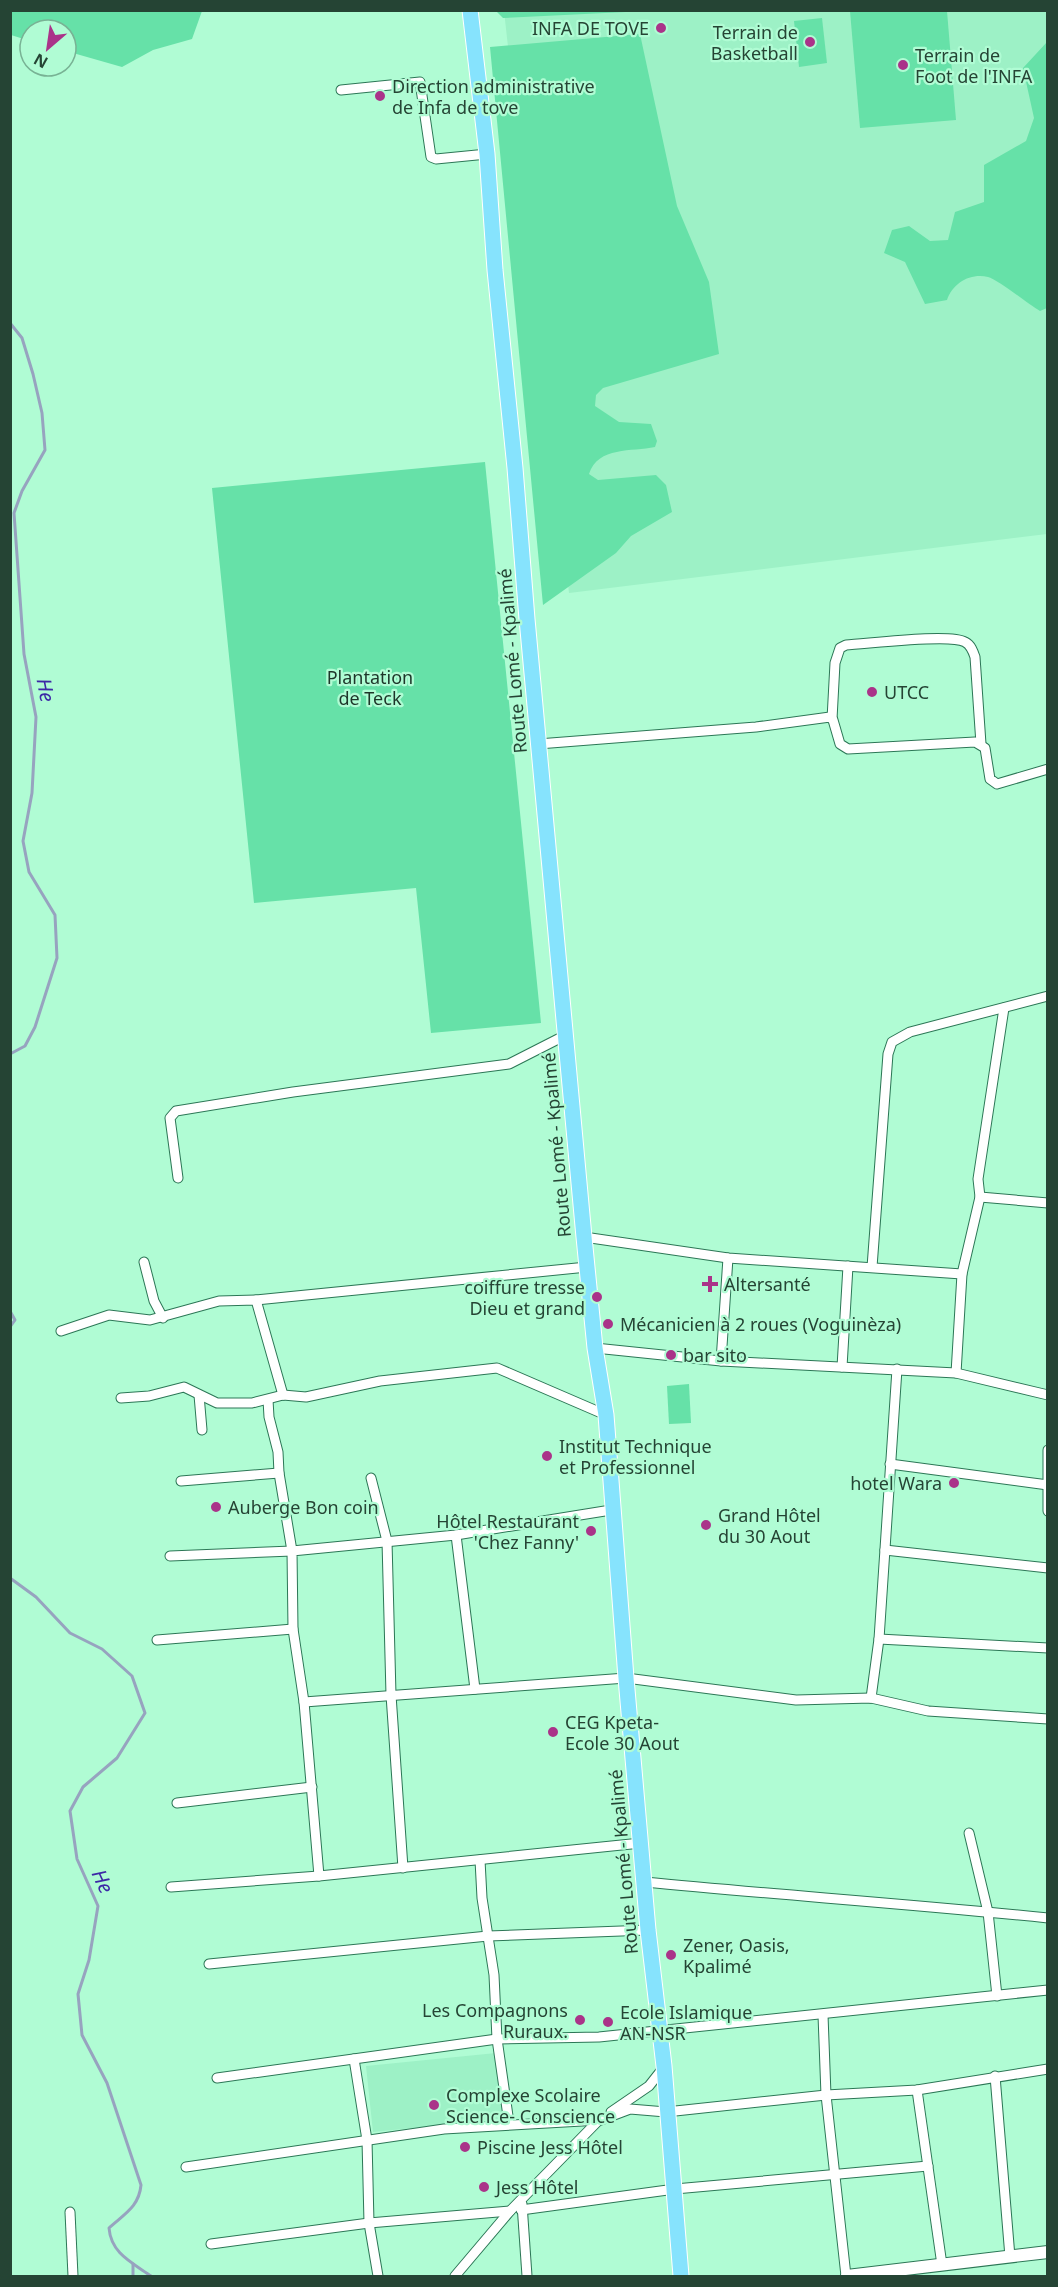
<svg xmlns="http://www.w3.org/2000/svg" width="1058" height="2287" viewBox="0 0 1058 2287" font-family="'Noto Sans',sans-serif">
	<style>
		.built { fill: #9df1c6 }
		.green { fill: #66e1a8 }
		.lines { fill: none; stroke-linecap: round; stroke-linejoin: round }
		.stream { stroke: #97a3bf; stroke-width: 3 }
		.minor-casing { stroke: #2c7756; stroke-width: 11 }
		.tertiary-casing { stroke: #2c7756; stroke-width: 14 }
		.primary-casing { stroke: #fff; stroke-width: 17 }
		.minor { stroke: #fff; stroke-width: 9 }
		.tertiary { stroke: #fff; stroke-width: 12 }
		.primary { stroke: #86e3fd; stroke-width: 15 }
		.poi-dot { fill: #aa3389; stroke: #b0fcd4; stroke-width: 2 }
		.labels { text-anchor: middle; dominant-baseline: central; stroke-width: 4.5; stroke-linejoin: round; paint-order: stroke }
		.poi-label { font-size: 18px; fill: #254434; stroke: #b0fcd4; text-anchor: start }
		.street-label { font-size: 18px; fill: #254434; stroke: #b0fcd4 }
		.park-label { font-size: 18px; fill: #1d3529; stroke: #b0fcd4 }
		.water-label { font-size: 20px; font-style: italic; fill: #3d28a6; stroke: #b0fcd4 }
	</style>
	<rect width="100%" height="100%" fill="#b0fcd4"/>
	<!-- built -->
	<g class="built">
		<polygon points="504,11 1047,11 1047,534 569,593"/>
		<polygon points="496,2053 503,2116 501,2119 373,2132 366,2066"/>
	</g>
	<!-- green -->
	<g class="green">
		<polygon points="11,10 202,10 202,11 192,39 153,50 122,67 66,51 66,30 30,30 30,41 11,35"/>
		<polygon points="496,11 496,10 646,11 503,18"/>
		<polygon points="850,11 947,11 956,120 860,128"/>
		<polygon points="822,18 827,63 799,67 794,21"/>
		<path d="M640,34L677,206L709,282L719,354L603,388L596,395L595,406L619,422L651,424L657,441L655,447C632,452 598,446 589,474L598,480L656,475L666,485L672,512L631,536L616,553L543,605L490,47Z"/>
		<path d="M1047,42V308L1040,311C1028,304 997,279 988,277C970,273 953,283 947,300L925,304L905,262L884,253L892,230L909,226L930,241L948,240L955,212L984,202V165L1026,141L1034,118L1023,68Z"/>
		<polygon points="485,462 541,1023 431,1033 416,888 254,903 212,488"/>
		<polygon points="689,1384 691,1423 669,1424 667,1386"/>
	</g>
	<g class="lines">
		<!-- stream -->
		<g class="stream">
			<polyline points="10,323 22,338 33,374 42,413 45,450 22,491 14,513 24,654 36,717 32,793 23,841 29,872 55,915 57,958 35,1027 25,1046 10,1054"/>
			<polyline points="10,1311 15,1320 10,1327"/>
			<path d="M10,1578L36,1597L70,1633L102,1649L132,1676L145,1713L117,1758L83,1787L70,1811L77,1859L98,1906L89,1960L78,1994L82,2035L107,2083L141,2185C139,2207 124,2214 109,2228C111,2253 131,2262 151,2276"/>
			<polyline points="133,2264 133,2276"/>
		</g>
		<defs>
			<g id="minor">
				<polyline points="341,90 420,82 431,157 436,159 487,154"/>
				<path d="M832,719L835,663L840,648L846,645C867,644 950,633 965,642C971,645 973,651 975,657L981,744"/>
				<polyline points="538,744 756,727 830,717 833,720 840,744 848,749 975,742 985,748 990,779 997,784 1048,769"/>
				<polyline points="178,1178 170,1118 176,1111 293,1092 509,1064 566,1035"/>
				<polyline points="980,1197 1048,1203"/>
				<polyline points="584,1237 728,1258 962,1274"/>
				<polyline points="144,1262 154,1301 163,1318"/>
				<polyline points="872,1267 888,1054 892,1042 910,1032 1048,996"/>
				<polyline points="256,1300 587,1267"/>
				<polyline points="61,1331 109,1315 150,1320 219,1301 256,1300 283,1395"/>
				<polyline points="595,1348 721,1361 956,1373 1048,1395"/>
				<polyline points="721,1361 728,1258"/>
				<polyline points="842,1367 848,1266"/>
				<polyline points="956,1373 962,1274 980,1197 978,1179 1004,1008"/>
				<polyline points="199,1395 202,1430"/>
				<polyline points="121,1398 149,1396 184,1387 217,1403 252,1403 283,1395 306,1397 380,1381 497,1368 606,1415"/>
				<polyline points="1048,1450 1048,1511"/>
				<polyline points="890,1464 1048,1485"/>
				<polyline points="371,1478 387,1541 391,1695 403,1868"/>
				<polyline points="181,1481 279,1473"/>
				<polyline points="456,1535 475,1689"/>
				<polyline points="885,1550 1048,1568"/>
				<polyline points="170,1556 292,1551 279,1473 278,1452 269,1417 268,1400"/>
				<polyline points="879,1639 1048,1648"/>
				<polyline points="157,1640 293,1629"/>
				<polyline points="871,1698 879,1639 897,1369"/>
				<polyline points="304,1702 626,1678 796,1700 871,1698 928,1711 1048,1719"/>
				<polyline points="177,1803 312,1787"/>
				<polyline points="969,1833 988,1912 997,1996"/>
				<polyline points="480,1860 482,1898 494,1975 497,2039 509,2123"/>
				<polyline points="319,1876 304,1702 293,1629 292,1551 456,1535 611,1510"/>
				<path d="M644,1882C778,1895 913,1904 1048,1918"/>
				<polyline points="171,1887 319,1876 641,1843"/>
				<polyline points="209,1964 488,1936 648,1930"/>
				<polyline points="823,2015 826,2095 846,2276"/>
				<polyline points="354,2059 367,2140 369,2223 378,2276"/>
				<polyline points="995,2076 1010,2257"/>
				<polyline points="217,2078 497,2039 599,2037 1048,1990"/>
				<polyline points="917,2090 942,2265"/>
				<polyline points="611,2112 649,2086 664,2067"/>
				<polyline points="186,2167 444,2129 600,2120"/>
				<polyline points="522,2204 527,2276"/>
				<polyline points="521,2210 675,2189 928,2166"/>
				<polyline points="70,2212 73,2276"/>
				<polyline points="211,2244 369,2223 510,2211"/>
				<polyline points="455,2276 510,2211 598,2121 630,2109 666,2112 826,2095 917,2090 1048,2069"/>
			</g>
			<polyline id="tertiary" points="847,2276 1048,2252"/>
			<polyline id="primary" points="470,10 487,154 495,270 515,468 527,619 584,1237 595,1348 606,1415 626,1678 648,1930 664,2066 681,2276"/>
		</defs>
		<!-- minor casing -->
		<use href="#minor" class="minor-casing"/>
		<!-- tertiary casing -->
		<use href="#tertiary" class="tertiary-casing"/>
		<!-- primary casing -->
		<use href="#primary" class="primary-casing"/>
		<!-- minor -->
		<use href="#minor" class="minor"/>
		<!-- tertiary -->
		<use href="#tertiary" class="tertiary"/>
		<!-- primary -->
		<use href="#primary" class="primary"/>
	</g>
	<!-- markers -->
	<g class="poi-dot">
		<circle cx="661" cy="28" r="6"/>
		<circle cx="810" cy="42" r="6"/>
		<circle cx="903" cy="65" r="6"/>
		<circle cx="380" cy="96" r="6"/>
		<circle cx="872" cy="692" r="6"/>
		<path d="M707 1275h6v6h6v6h-6v6h-6v-6h-6v-6h6z"/>
		<circle cx="597" cy="1297" r="6"/>
		<circle cx="608" cy="1324" r="6"/>
		<circle cx="671" cy="1355" r="6"/>
		<circle cx="547" cy="1456" r="6"/>
		<circle cx="954" cy="1483" r="6"/>
		<circle cx="216" cy="1507" r="6"/>
		<circle cx="706" cy="1525" r="6"/>
		<circle cx="591" cy="1531" r="6"/>
		<circle cx="553" cy="1732" r="6"/>
		<circle cx="671" cy="1955" r="6"/>
		<circle cx="580" cy="2020" r="6"/>
		<circle cx="608" cy="2022" r="6"/>
		<circle cx="434" cy="2105" r="6"/>
		<circle cx="465" cy="2147" r="6"/>
		<circle cx="484" cy="2187" r="6"/>
	</g>
	<g class="labels">
		<!-- poi labels -->
		<g class="poi-label">
			<text x="649" y="28" text-anchor="end">INFA DE TOVE</text>
			<text x="798" y="32" text-anchor="end">Terrain de<tspan x="798" dy="21">Basketball</tspan></text>
			<text x="915" y="55">Terrain de<tspan x="915" dy="21">Foot de l'INFA</tspan></text>
			<text x="392" y="86">Direction administrative<tspan x="392" dy="21">de Infa de tove</tspan></text>
			<text x="884" y="692">UTCC</text>
			<text x="724" y="1284">Altersanté</text>
			<text x="585" y="1287" text-anchor="end">coiffure tresse<tspan x="585" dy="21">Dieu et grand</tspan></text>
			<text x="620" y="1324">Mécanicien à 2 roues (Voguinèza)</text>
			<text x="683" y="1355">bar sito</text>
			<text x="559" y="1446">Institut Technique<tspan x="559" dy="21">et Professionnel</tspan></text>
			<text x="942" y="1483" text-anchor="end">hotel Wara</text>
			<text x="228" y="1507">Auberge Bon coin</text>
			<text x="718" y="1515">Grand Hôtel<tspan x="718" dy="21">du 30 Aout</tspan></text>
			<text x="579" y="1521" text-anchor="end">Hôtel Restaurant<tspan x="579" dy="21">'Chez Fanny'</tspan></text>
			<text x="565" y="1722">CEG Kpeta-<tspan x="565" dy="21">Ecole 30 Aout</tspan></text>
			<text x="683" y="1945">Zener, Oasis,<tspan x="683" dy="21">Kpalimé</tspan></text>
			<text x="568" y="2010" text-anchor="end">Les Compagnons<tspan x="568" dy="21">Ruraux.</tspan></text>
			<text x="620" y="2012">Ecole Islamique<tspan x="620" dy="21">AN-NSR</tspan></text>
			<text x="446" y="2095">Complexe Scolaire<tspan x="446" dy="21">Science- Conscience</tspan></text>
			<text x="477" y="2147">Piscine Jess Hôtel</text>
			<text x="496" y="2187">Jess Hôtel</text>
		</g>
		<!-- street labels -->
		<g class="street-label">
			<text transform="translate(512 661) rotate(-95)">Route Lomé - Kpalimé</text>
			<text transform="translate(556 1145) rotate(-95)">Route Lomé - Kpalimé</text>
			<text transform="translate(623 1862) rotate(-95)">Route Lomé - Kpalimé</text>
		</g>
		<!-- park labels -->
		<g class="park-label">
			<text x="370" y="677">Plantation<tspan x="370" dy="21">de Teck</tspan></text>
		</g>
		<!-- water labels -->
		<g class="water-label">
			<text transform="translate(46 690) rotate(79)">He</text>
			<text transform="translate(103 1881) rotate(66)">He</text>
		</g>
	</g>
	<!-- border -->
	<rect width="1058" height="2287" fill="none" stroke="#254434" stroke-width="24"/>
	<!-- north arrow -->
	<g transform="translate(48 48) rotate(209)"><circle r="28" fill="#b0fcd4" stroke="#78b294" stroke-width="1.5"/>
	<path d="M0-4.5L10 22L0 15L-10 22Z" fill="#aa3389"/>
	<text y="-9" font-size="16" font-weight="bold" text-anchor="middle" fill="#254434">N</text>
	</g>
</svg>
